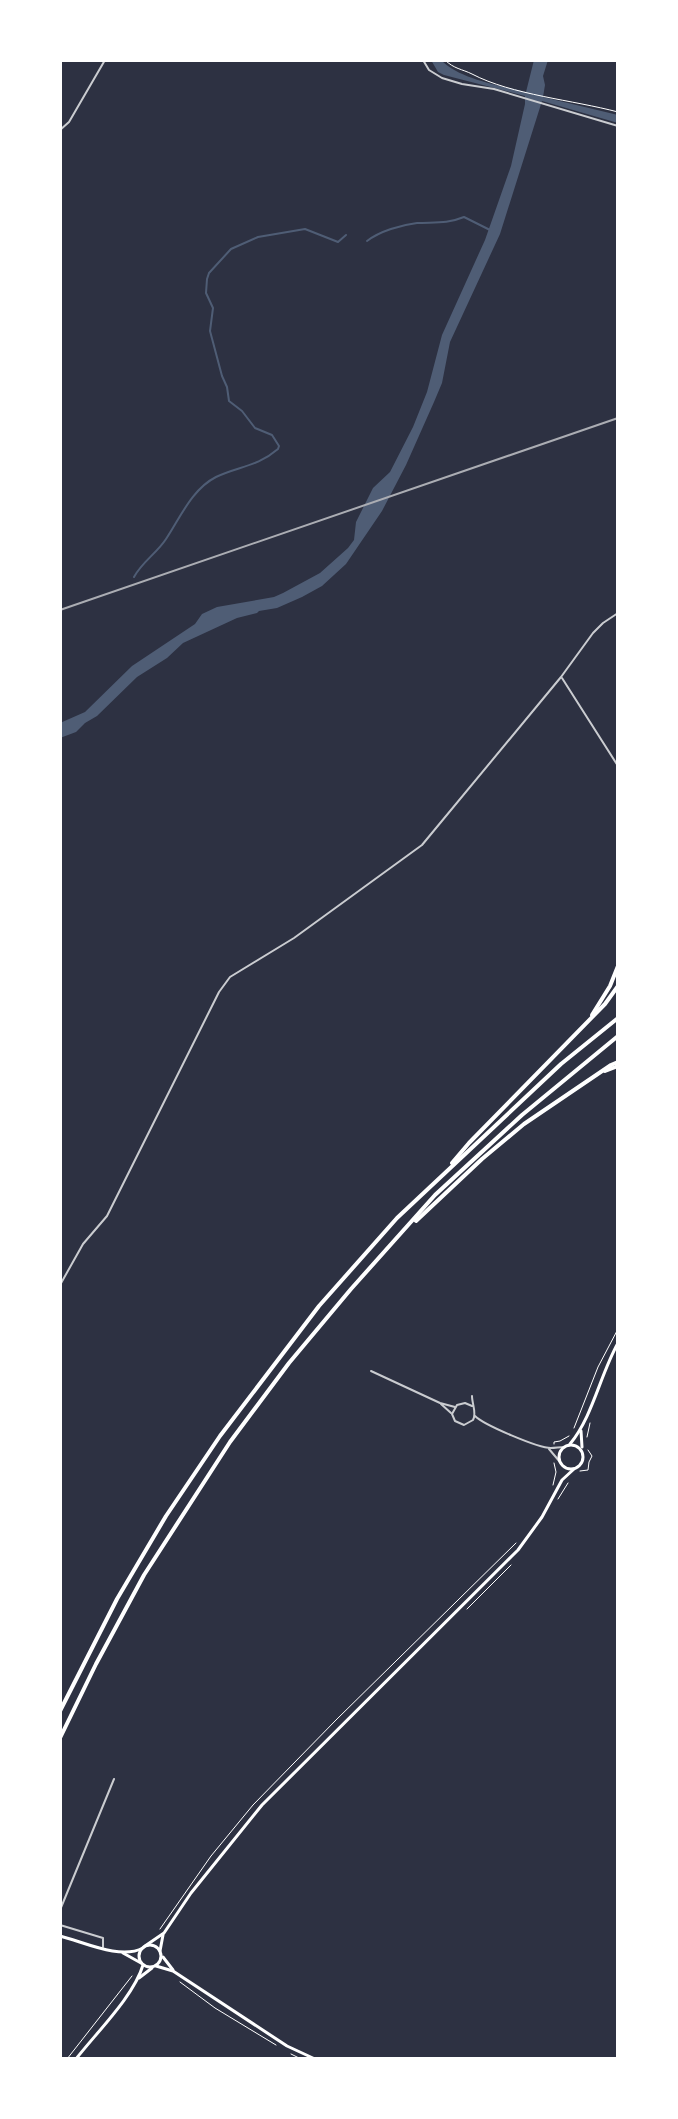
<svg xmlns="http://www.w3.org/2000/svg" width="678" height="2119" viewBox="0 0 678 2119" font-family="'Sofia Sans Condensed',sans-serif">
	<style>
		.water { fill: #4f5d75 }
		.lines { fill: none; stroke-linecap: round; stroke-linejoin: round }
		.stream { stroke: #4f5d75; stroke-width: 2 }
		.path { stroke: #fff; stroke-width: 1 }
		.minor { stroke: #caccd0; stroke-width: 2 }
		.tertiary { stroke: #caccd0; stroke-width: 2 }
		.secondary { stroke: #fff; stroke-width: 3 }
		.motorway { stroke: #fff; stroke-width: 4 }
		.rail { stroke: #abadb3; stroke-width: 2 }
	</style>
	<rect width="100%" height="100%" fill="#2d3142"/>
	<!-- water -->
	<path class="water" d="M431,60H441C461,80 499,85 526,92L534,60H548L543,76L545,85L543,97L618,115V123L542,101L500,234L450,342L442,383L434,402L406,465L382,511L346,564L322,586L302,597L277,608L259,611L257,613L237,618L183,643L167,658L137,677L97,716L85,723L76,732L60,738V723L85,712L132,666L195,624L202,614L217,607L274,597L283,593L320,573L348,548L354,540L356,522L373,488L390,472L413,427L427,392L442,335L485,240L511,166L525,104V96L444,75L438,72Z"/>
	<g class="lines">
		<!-- stream -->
		<g class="stream">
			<path d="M367,241C380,231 401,225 417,223C435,222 447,224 464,217L490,230"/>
			<path d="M134,577C142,562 157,553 166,539C180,518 192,489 216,477C239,466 257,467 278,449L279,446L272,435L255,428L242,411L229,401L227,387L222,376L210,331L213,308L206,293L207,279L209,273L231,249L258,237L305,229L338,242L346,235"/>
		</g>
		<!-- path -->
		<g class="path">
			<path d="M445,60C454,69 462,69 472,74C512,95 573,100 618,112"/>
			<polyline points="574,1428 598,1367 618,1329"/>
			<polyline points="587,1437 590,1423"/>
			<polyline points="554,1444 554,1442 560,1441 569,1436"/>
			<polyline points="580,1471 588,1470 589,1462 592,1456 588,1450"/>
			<polyline points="553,1485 556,1472 554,1463"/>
			<polyline points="558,1499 568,1483"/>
			<polyline points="467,1609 511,1565"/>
			<polyline points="160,1929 211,1856 253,1805 336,1720 516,1543"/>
			<polyline points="180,1982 215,2008 276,2045"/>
			<polyline points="291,2054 301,2059"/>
			<polyline points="67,2059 132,1976"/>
		</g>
		<!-- minor -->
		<g class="minor">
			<polyline points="423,60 429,70 442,78 462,84 494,89 618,126"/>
			<polyline points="60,130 69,122 105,60"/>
			<polyline points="562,678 618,766"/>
			<polyline points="371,1371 440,1403 455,1407"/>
			<path d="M472,1396C472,1404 477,1413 473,1420L464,1425L455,1421L452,1414L457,1405L465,1403L472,1406"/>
			<polyline points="441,1404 451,1413"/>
			<path d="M475,1416C484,1425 538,1448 551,1448C555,1448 560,1447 564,1447"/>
			<polyline points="549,1449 560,1462"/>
			<polyline points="60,1910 114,1779"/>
			<polyline points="60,1925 103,1938 103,1947"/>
		</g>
		<!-- tertiary -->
		<polyline class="tertiary" points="60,1285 83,1244 107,1216 219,992 230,977 294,938 422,845 561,677 593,633 603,623 618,613"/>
		<!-- secondary -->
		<g class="secondary">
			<polyline points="581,1431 582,1447"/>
			<path d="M570,1444C593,1416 600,1375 618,1343"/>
			<circle cx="571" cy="1457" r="12"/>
			<path d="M60,1936C84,1942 120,1960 143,1948"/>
			<circle cx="150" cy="1956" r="11"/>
			<polyline points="145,1946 164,1933 191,1893 262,1805 518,1550 542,1517 562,1480 574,1469"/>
			<polyline points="160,1951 163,1935"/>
			<polyline points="123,1953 141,1963"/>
			<polyline points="163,1957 173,1970"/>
			<polyline points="156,1966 173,1971 287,2046 315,2059"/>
			<polyline points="139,1978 152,1968"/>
			<path d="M76,2059C96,2033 134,1996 143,1965"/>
		</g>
		<!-- motorway -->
		<g class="motorway">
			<polyline points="592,1015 610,986 618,966"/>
			<polyline points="605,1071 618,1066"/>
			<polyline points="452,1163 469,1143 605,1004 618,986"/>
			<polyline points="416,1221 482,1159 524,1124 611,1065 618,1062"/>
			<polyline points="60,1711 117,1599 166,1516 220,1436 319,1306 397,1218 561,1064 618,1018"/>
			<polyline points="60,1738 96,1664 144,1575 230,1442 289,1363 351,1289 435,1195 522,1115 618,1036"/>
		</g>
		<!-- rail -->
		<polyline class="rail" points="60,610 618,418"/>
	</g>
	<!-- border -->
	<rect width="678" height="2119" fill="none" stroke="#ffffff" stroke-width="124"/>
</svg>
